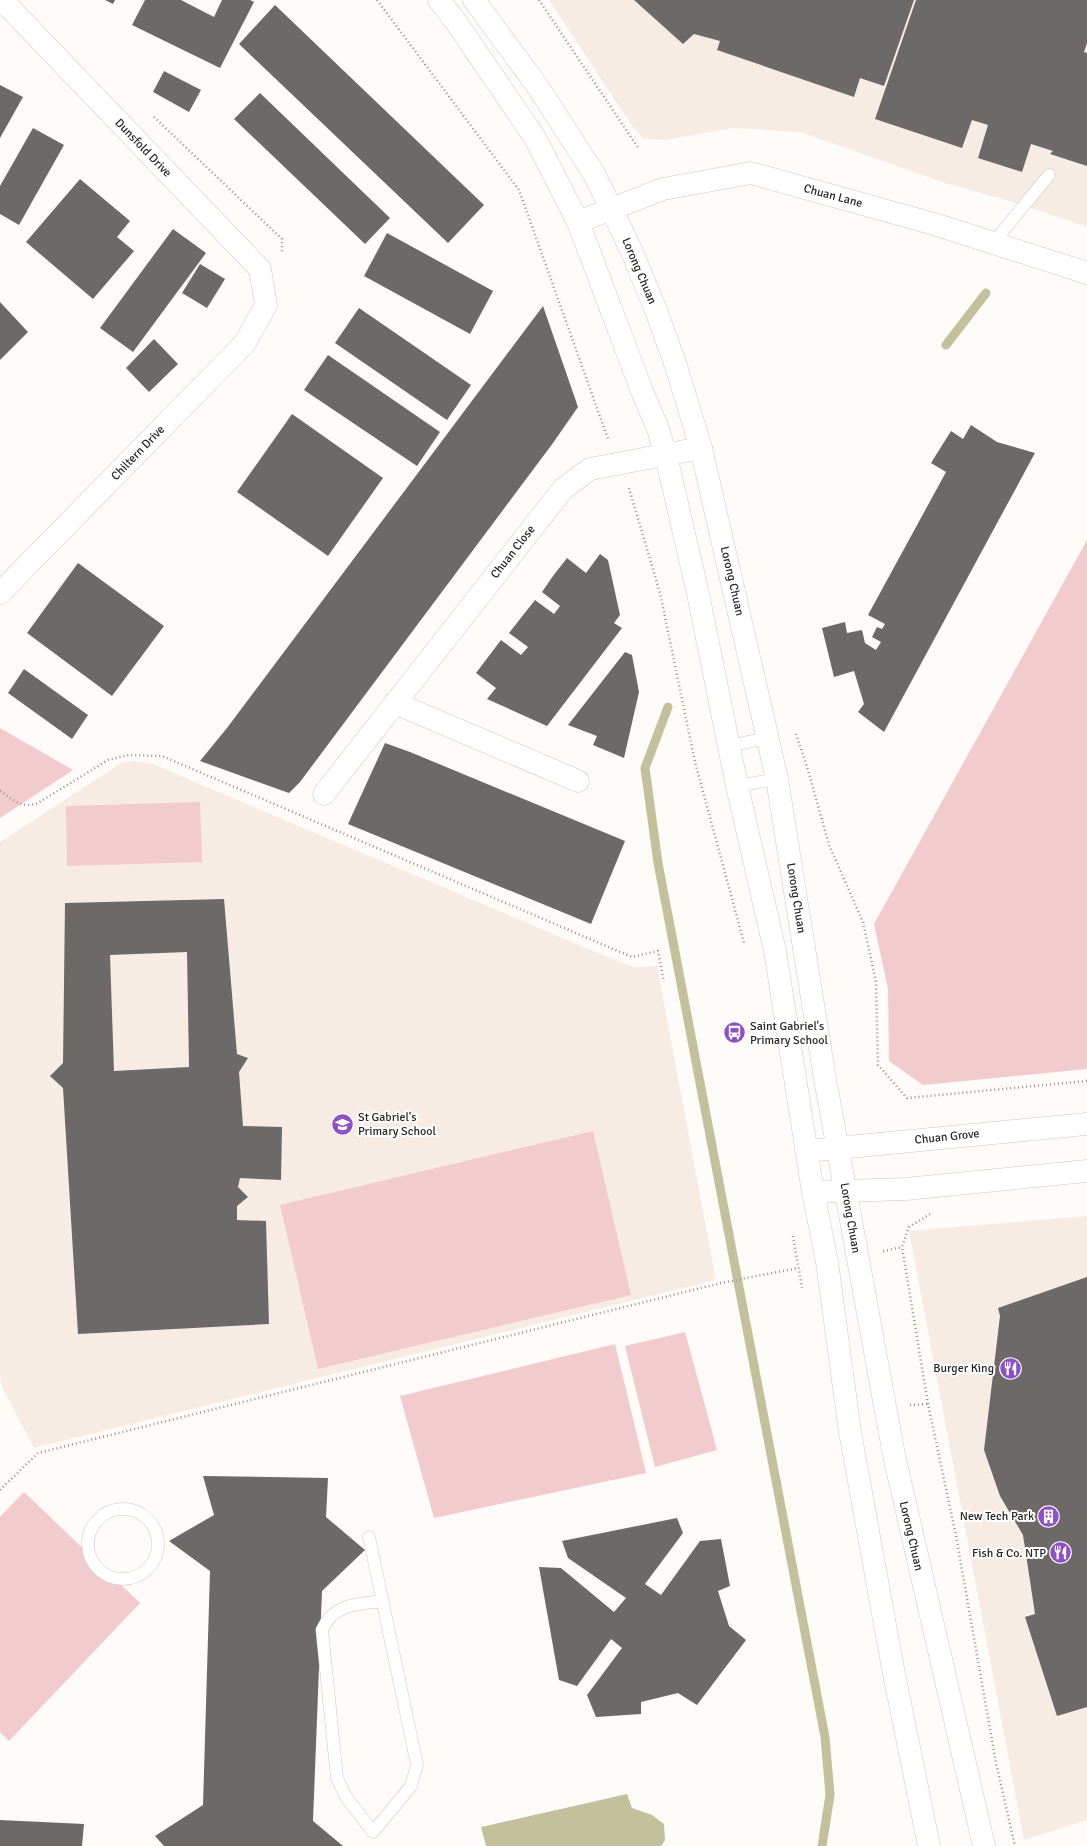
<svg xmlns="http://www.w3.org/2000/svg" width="1087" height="1846" viewBox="0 0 1087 1846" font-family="Signika,sans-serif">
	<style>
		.built { fill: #f7ece4 }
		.green { fill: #f1cbcd }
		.water { fill: #c2c19c }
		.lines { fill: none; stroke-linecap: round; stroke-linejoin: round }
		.stream { stroke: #c2c19c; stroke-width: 9 }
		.building { fill: #6d6968; fill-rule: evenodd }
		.lane-casing { stroke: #ccc8c6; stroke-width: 13 }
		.street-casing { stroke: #ccc8c6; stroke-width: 23 }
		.secondary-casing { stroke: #ccc8c6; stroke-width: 23 }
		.path { stroke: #969290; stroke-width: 2.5; stroke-dasharray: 1 3; stroke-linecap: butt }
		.lane { stroke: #fff; stroke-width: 12 }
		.street { stroke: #fff; stroke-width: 22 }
		.secondary { stroke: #fff; stroke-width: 22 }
		.labels { text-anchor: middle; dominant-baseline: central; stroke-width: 4; stroke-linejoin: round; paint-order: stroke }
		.street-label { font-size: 12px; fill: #2a2827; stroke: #fff }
		.poi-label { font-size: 12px; fill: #2a2827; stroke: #fff; text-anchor: end }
	</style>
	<rect width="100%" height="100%" fill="#fffbf8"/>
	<!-- built -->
	<g class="built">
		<polygon points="549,0 1087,0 1087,227 1013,202 948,184 800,132 733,128 666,140 644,139 632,126"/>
		<polygon points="136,761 153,764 598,953 634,967 657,966 716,1280 34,1448 1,1385 0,1372 0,842 123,762"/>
		<polygon points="1087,1216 1087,1820 1024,1840 909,1231"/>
	</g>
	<!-- green -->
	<g class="green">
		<polygon points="1087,540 1087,1069 923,1085 889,1061 888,989 874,924"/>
		<polygon points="0,728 73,770 0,818"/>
		<polygon points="200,802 202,862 67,866 66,806"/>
		<polygon points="593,1131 631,1295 318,1369 280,1205"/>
		<polygon points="685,1332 717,1450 655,1467 625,1346"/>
		<polygon points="615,1344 646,1473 434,1518 400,1396"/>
		<polygon points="24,1492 140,1603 9,1741 0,1732 0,1517"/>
	</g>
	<!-- water -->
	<polygon class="water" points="627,1794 632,1808 652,1815 664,1824 665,1840 661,1846 486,1846 481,1827"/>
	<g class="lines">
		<!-- stream -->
		<g class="stream">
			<polyline points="946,345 986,293"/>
			<polyline points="668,707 645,768 658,863 825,1737 830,1795 822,1846"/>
		</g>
	</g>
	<!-- building -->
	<g class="building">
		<polygon points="105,0 115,0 113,4"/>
		<polygon points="145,0 181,0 214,17 222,0 250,0 254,2 220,68 132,25"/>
		<polygon points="634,0 914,0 884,86 860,78 854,97 717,50 720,41 694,34 683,44"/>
		<polygon points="916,0 1087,0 1087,43 1084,52 1087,53 1087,166 1050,154 1053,151 1031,144 1022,172 978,158 988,125 972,120 962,148 875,119"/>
		<polygon points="275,5 484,205 448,243 239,44"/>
		<polygon points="164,71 201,90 189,112 153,92"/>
		<polygon points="0,85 23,97 0,138"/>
		<polygon points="260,93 390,218 365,244 234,119"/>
		<polygon points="33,128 64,145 19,225 0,214 0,186"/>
		<polygon points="80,179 130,221 117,237 134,251 93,299 26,242"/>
		<polygon points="173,229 206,253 133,352 100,328"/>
		<polygon points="387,233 493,291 470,334 364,276"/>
		<polygon points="200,264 225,279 207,308 182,293"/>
		<polygon points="0,302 28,332 0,360"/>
		<polygon points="543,306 578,407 553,443 300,782 289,793 200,761 227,728"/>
		<polygon points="359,308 471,385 447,420 335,343"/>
		<polygon points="154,339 178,364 149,392 126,368"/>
		<polygon points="328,355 440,432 417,466 304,390"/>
		<polygon points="292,414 383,478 328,556 237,492"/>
		<polygon points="971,425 997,442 1035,453 884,732 858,712 864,704 854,671 834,677 822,628 845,622 847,633 862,630 865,643 876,650 881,642 872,637 877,627 882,629 885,624 868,615 946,472 931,463 951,431 963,439"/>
		<polygon points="600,554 608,560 620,615 614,623 622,628 547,726 487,699 496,688 476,673 501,640 521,655 528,647 509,633 535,600 554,614 560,606 542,592 553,576 567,558 586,573"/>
		<polygon points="78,563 164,626 112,696 27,633"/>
		<polygon points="625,652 632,655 639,692 624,758 593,745 597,736 568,725"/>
		<polygon points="24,669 88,715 72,739 8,693"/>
		<polygon points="385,743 410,752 625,841 591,924 348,824"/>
		<path d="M224,899L237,1054L248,1058L239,1072L243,1126L282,1127L281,1180L240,1178L238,1187L248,1197L237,1206V1220L266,1221L269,1324L78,1334L63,1088L50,1076L63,1063L65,903ZM187,952L189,1067L114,1071L110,955Z"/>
		<polygon points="1087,1277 1087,1707 1057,1716 1025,1617 1035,1614 1023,1535 1000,1496 984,1450 1000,1316 998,1308"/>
		<polygon points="203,1476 328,1478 326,1517 365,1550 322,1591 313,1821 343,1846 164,1846 155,1836 203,1805 210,1571 169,1541 214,1515"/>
		<polygon points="677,1518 683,1533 645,1584 661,1595 700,1541 721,1539 730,1586 718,1591 729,1626 746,1640 697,1705 678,1693 641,1702 641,1714 596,1717 587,1695 622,1648 611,1639 577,1686 559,1680 539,1567 561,1568 614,1612 626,1598 568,1558 562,1541"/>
		<polygon points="0,1820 84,1824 82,1846 0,1846"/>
	</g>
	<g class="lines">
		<defs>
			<g id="lane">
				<polyline points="993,243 1049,175"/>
				<polyline points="729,746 767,738"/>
				<polyline points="737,786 777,779"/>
				<circle cx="123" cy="1544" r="35"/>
				<path d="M369,1537L417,1765L411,1786L373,1832L346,1797L337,1778L322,1630C334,1603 357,1604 383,1601"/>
			</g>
			<g id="street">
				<polyline points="578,222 663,189 751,173 934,224 1087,273"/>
				<polyline points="0,593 245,343 266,305 260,269 2,0"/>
				<polyline points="395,703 578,781"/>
				<polyline points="324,794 563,489 590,469 701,448"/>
				<polyline points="807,1151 1087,1124"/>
				<polyline points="813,1192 906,1189 1087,1171"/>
			</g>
			<g id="secondary">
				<polyline points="439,0 456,22 535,138 578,222 642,391 658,429 666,456 697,589 737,786 775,951 813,1192 827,1262 850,1432 893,1669 929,1846"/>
				<polyline points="474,0 538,87 594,174 611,208 632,252 657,313 676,366 701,448 777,779 825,1079 894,1455 984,1846"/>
			</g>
		</defs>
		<!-- lane casing -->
		<use href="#lane" class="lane-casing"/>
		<!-- street casing -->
		<use href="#street" class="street-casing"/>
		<!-- secondary casing -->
		<use href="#secondary" class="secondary-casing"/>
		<!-- path -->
		<g class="path">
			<polyline points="377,0 519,190 608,439"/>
			<polyline points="539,0 639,149"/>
			<polyline points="154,117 282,239 282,254"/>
			<polyline points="629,488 660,593 695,762 744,943"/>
			<polyline points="796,734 808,770 829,845 863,922 876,982 878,1065 907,1098 1087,1081"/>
			<path d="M0,791C13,800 22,809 38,803L108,760L129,755L162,756L632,957L658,951L664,982"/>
			<polyline points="930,1214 909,1227 902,1247 928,1404 956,1536 996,1763 1015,1846"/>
			<polyline points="793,1236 802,1288"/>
			<polyline points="883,1251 902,1247"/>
			<polyline points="910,1405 928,1404"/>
			<polyline points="0,1490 38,1453 721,1283 798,1268"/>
		</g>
		<!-- lane -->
		<use href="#lane" class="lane"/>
		<!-- street -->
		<use href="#street" class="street"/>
		<!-- secondary -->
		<use href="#secondary" class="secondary"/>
	</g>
	<!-- icons -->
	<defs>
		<symbol id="bus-disc" viewBox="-11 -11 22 22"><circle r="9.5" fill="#8e50c6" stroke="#fff"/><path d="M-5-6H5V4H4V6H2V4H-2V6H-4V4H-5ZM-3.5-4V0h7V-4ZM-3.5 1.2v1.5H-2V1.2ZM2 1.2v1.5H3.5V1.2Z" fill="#fff"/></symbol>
		<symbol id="school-disc" viewBox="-11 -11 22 22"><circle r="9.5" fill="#8e50c6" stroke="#fff"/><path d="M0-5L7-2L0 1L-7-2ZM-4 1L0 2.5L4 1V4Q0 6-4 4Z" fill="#fff"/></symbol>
		<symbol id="restaurant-disc" viewBox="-11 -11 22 22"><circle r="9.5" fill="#8e50c6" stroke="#fff"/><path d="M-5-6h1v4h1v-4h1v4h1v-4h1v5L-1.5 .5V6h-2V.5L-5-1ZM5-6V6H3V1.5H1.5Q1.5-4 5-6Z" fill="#fff"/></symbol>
		<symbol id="building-disc" viewBox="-11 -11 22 22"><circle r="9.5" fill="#8e50c6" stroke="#fff"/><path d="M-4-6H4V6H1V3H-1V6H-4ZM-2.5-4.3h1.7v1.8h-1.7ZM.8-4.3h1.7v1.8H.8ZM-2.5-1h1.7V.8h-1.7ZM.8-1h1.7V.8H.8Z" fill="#fff"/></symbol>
	</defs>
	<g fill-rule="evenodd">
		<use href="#bus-disc" x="722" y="1020" width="25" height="25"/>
		<use href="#school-disc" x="330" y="1112" width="25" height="25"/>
		<use href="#restaurant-disc" x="998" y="1356" width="25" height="25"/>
		<use href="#building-disc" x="1036" y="1504" width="25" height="25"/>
		<use href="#restaurant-disc" x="1048" y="1540" width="25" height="25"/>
	</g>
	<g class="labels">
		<!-- street labels -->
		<g class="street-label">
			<text transform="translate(143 148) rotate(46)">Dunsfold Drive</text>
			<text transform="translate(833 196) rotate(15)">Chuan Lane</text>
			<text transform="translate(639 271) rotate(67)">Lorong Chuan</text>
			<text transform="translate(138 453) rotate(-46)">Chiltern Drive</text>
			<text transform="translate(513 552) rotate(-52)">Chuan Close</text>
			<text transform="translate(732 581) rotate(77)">Lorong Chuan</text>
			<text transform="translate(796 898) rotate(81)">Lorong Chuan</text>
			<text transform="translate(947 1137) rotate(-6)">Chuan Grove</text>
			<text transform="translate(850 1218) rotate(80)">Lorong Chuan</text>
			<text transform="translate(911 1536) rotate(77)">Lorong Chuan</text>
		</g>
		<!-- poi labels -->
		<g class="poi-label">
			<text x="750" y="1026" text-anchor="start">Saint Gabriel's<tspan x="750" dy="14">Primary School</tspan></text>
			<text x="358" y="1117" text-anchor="start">St Gabriel's<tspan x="358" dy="14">Primary School</tspan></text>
			<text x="994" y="1368">Burger King</text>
			<text x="1034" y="1516">New Tech Park</text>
			<text x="1046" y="1553">Fish &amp; Co. NTP</text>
		</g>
	</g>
</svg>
